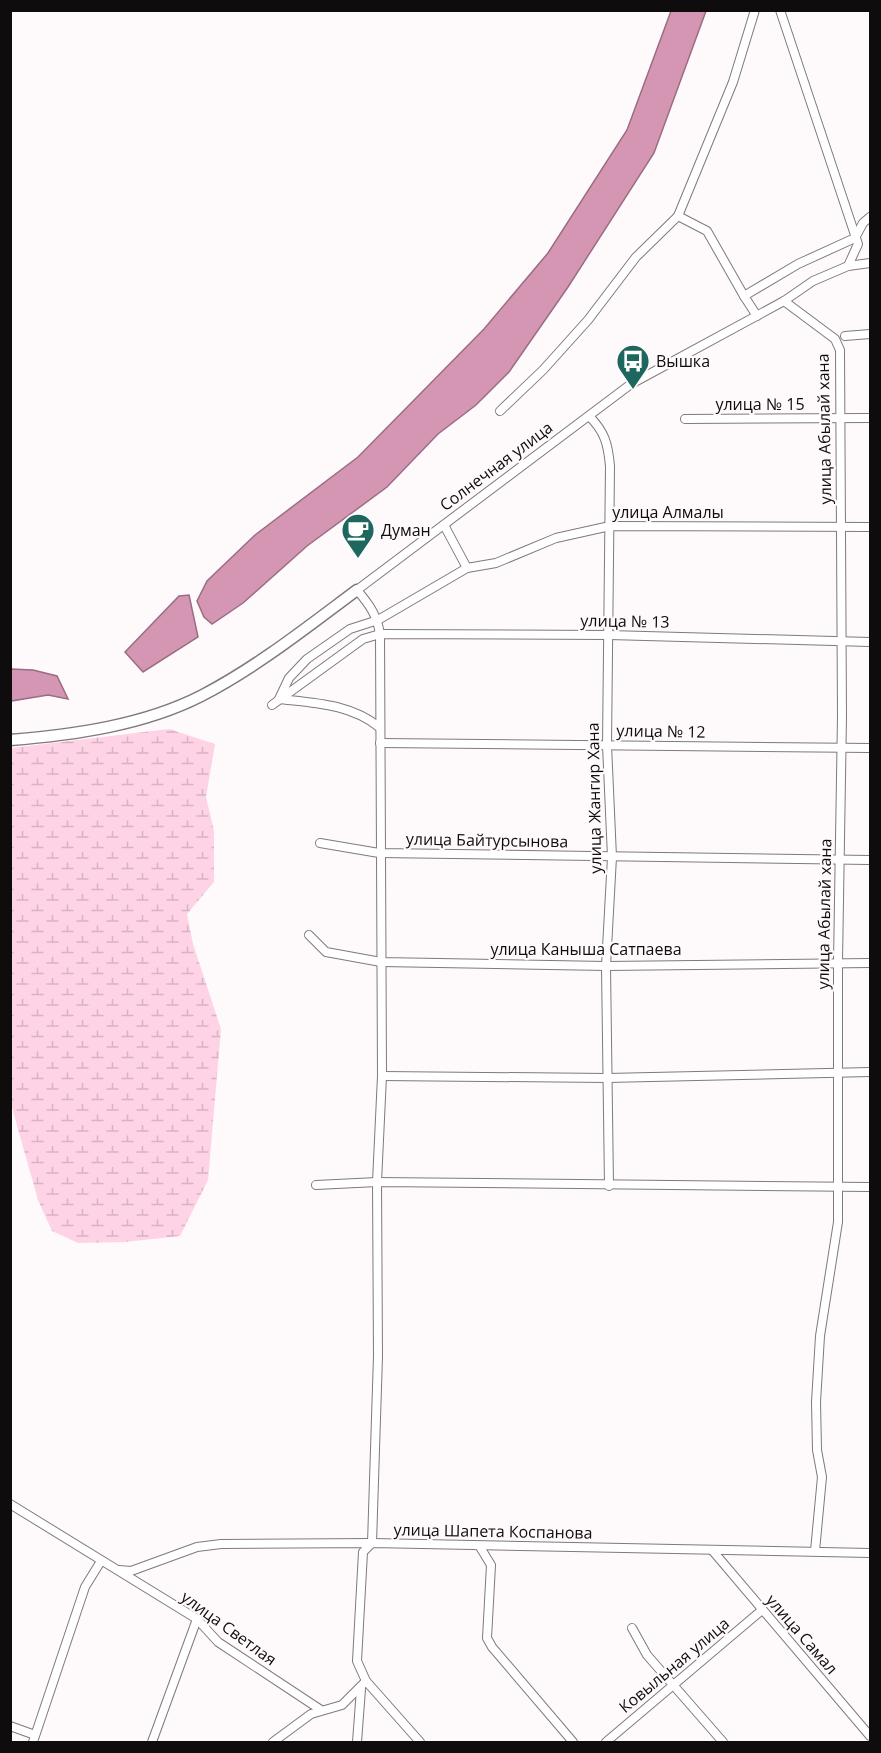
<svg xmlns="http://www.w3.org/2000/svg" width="881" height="1753" viewBox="0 0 881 1753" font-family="'Open Sans',sans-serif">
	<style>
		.wetland { fill: url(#wetland-marsh) }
		.water { fill: #d596b3; stroke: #9a6d82; stroke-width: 1.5 }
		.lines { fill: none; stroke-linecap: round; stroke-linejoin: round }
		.minor-casing { stroke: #81797c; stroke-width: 10 }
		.tertiary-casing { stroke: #81797c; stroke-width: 13 }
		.minor { stroke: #fff; stroke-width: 8 }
		.tertiary { stroke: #fff; stroke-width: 10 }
		.labels { text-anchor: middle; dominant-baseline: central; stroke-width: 4.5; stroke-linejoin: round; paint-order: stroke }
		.poi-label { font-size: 16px; fill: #0f0c0e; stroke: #fef9fb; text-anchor: start }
		.street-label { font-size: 16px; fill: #0f0c0e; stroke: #fef9fb }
	</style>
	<defs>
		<pattern id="wetland-marsh" width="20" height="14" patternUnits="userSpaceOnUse" patternTransform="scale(1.5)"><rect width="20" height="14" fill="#fed3e5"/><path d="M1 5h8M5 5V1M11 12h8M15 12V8" fill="none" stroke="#d8b4c3"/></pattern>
	</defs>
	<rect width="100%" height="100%" fill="#fef9fb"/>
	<!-- wetland -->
	<polygon class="wetland" points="169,729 215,744 206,797 214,831 214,882 187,914 193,944 221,1029 208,1180 180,1236 125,1242 78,1243 52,1231 38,1200 11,1104 11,748"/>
	<!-- water -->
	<g class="water">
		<polygon points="671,11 706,11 654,153 568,287 509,372 476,405 438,434 387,487 307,546 243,603 212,624 204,617 197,601 207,581 255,535 358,457 484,329 548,253 627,130"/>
		<polygon points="189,595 198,637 143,672 125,652 179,596"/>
		<polygon points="11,669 33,670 57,676 68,699 48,695 11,701"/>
	</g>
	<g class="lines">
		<defs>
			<g id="minor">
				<polyline points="755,10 733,82 678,216 707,231 744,296 798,264 855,238 863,223 870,217"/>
				<polyline points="780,10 858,244 848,266"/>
				<polyline points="744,296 757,316"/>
				<polyline points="784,301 835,339 840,350 842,716 838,962 838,1222 820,1336 816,1402 817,1450 822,1477 815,1551"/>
				<polyline points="845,336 870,334"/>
				<polyline points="500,411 543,370 588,320 636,257 678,216"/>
				<path d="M589,416C605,432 608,444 610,466L607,745L612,857L606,966L609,1186"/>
				<polyline points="685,419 870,418"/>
				<polyline points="444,525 467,568"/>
				<polyline points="272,705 363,639 380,634 609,635 870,642"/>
				<path d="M379,727C350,704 315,703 279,699L289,678L307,659L350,629L378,620L467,568L496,563L556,538L610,526L870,527"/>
				<polyline points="380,743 870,748"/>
				<polyline points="320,843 379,853 870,860"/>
				<polyline points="309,935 326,952 381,962 606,966 870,963"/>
				<polyline points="382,1076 607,1078 870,1072"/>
				<polyline points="316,1185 377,1182 870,1187"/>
				<polyline points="10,1504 197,1619 218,1642 321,1710"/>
				<polyline points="480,1547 491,1565 487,1638 492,1647 573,1742"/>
				<polyline points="712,1550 870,1736"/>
				<polyline points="119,1570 131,1571 197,1547 221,1544 372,1543 870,1553"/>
				<polyline points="632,1628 647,1655 723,1742"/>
				<polyline points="10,1726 35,1735"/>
				<polyline points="33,1742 85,1587 101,1561"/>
				<polyline points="152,1742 197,1619"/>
				<polyline points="273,1742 311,1714 342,1705 366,1681"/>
				<polyline points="357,1742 361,1689"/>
				<path d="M420,1742L366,1681L357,1661L363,1552L372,1543L378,1356L377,1182L382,1076L380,634C377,615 369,604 357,590L631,384L784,301L813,281L848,266L870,263"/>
				<polyline points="606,1742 762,1610"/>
			</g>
			<path id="tertiary" d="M10,740C74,735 144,725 201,696C257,667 306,628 357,590"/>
		</defs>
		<!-- minor casing -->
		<use href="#minor" class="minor-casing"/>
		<!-- tertiary casing -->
		<use href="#tertiary" class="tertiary-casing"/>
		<!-- minor -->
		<use href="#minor" class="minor"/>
		<!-- tertiary -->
		<use href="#tertiary" class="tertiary"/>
	</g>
	<!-- icons -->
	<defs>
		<symbol id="bus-pin" viewBox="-11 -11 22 30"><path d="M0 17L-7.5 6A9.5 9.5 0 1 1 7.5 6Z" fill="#1d675f" stroke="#fef9fb"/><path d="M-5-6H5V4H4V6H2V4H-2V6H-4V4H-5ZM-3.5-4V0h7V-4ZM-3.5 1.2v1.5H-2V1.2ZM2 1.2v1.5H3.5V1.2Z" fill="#fff"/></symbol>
		<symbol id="cafe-pin" viewBox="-11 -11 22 30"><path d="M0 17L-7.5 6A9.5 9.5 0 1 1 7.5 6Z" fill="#1d675f" stroke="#fef9fb"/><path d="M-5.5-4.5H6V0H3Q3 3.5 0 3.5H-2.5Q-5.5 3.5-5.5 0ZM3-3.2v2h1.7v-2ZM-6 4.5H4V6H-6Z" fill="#fff"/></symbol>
	</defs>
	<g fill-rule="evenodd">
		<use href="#bus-pin" x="614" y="342" width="38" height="52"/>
		<use href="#cafe-pin" x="339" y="511" width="38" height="52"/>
	</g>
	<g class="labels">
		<!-- poi labels -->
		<g class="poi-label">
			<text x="656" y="361">Вышка</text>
			<text x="381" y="530">Думан</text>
		</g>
		<!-- street labels -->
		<g class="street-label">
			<text x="760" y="404">улица № 15</text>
			<text transform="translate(824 429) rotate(-91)">улица Абылай хана</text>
			<text transform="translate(496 466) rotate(-37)">Солнечная улица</text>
			<text x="668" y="512">улица Алмалы</text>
			<text transform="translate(625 621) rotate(1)">улица № 13</text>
			<text transform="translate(661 731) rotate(1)">улица № 12</text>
			<text transform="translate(594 798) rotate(-91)">улица Жангир Хана</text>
			<text transform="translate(487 840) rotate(1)">улица Байтурсынова</text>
			<text transform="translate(824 914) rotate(-89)">улица Абылай хана</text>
			<text x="586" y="949">улица Каныша Сатпаева</text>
			<text transform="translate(493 1531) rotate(1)">улица Шапета Коспанова</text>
			<text transform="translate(229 1628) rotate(36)">улица Светлая</text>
			<text transform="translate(802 1634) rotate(49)">улица Самал</text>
			<text transform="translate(674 1665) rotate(-40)">Ковыльная улица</text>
		</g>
	</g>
	<!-- border -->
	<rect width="881" height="1753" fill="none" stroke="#0f0c0e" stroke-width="24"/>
</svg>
